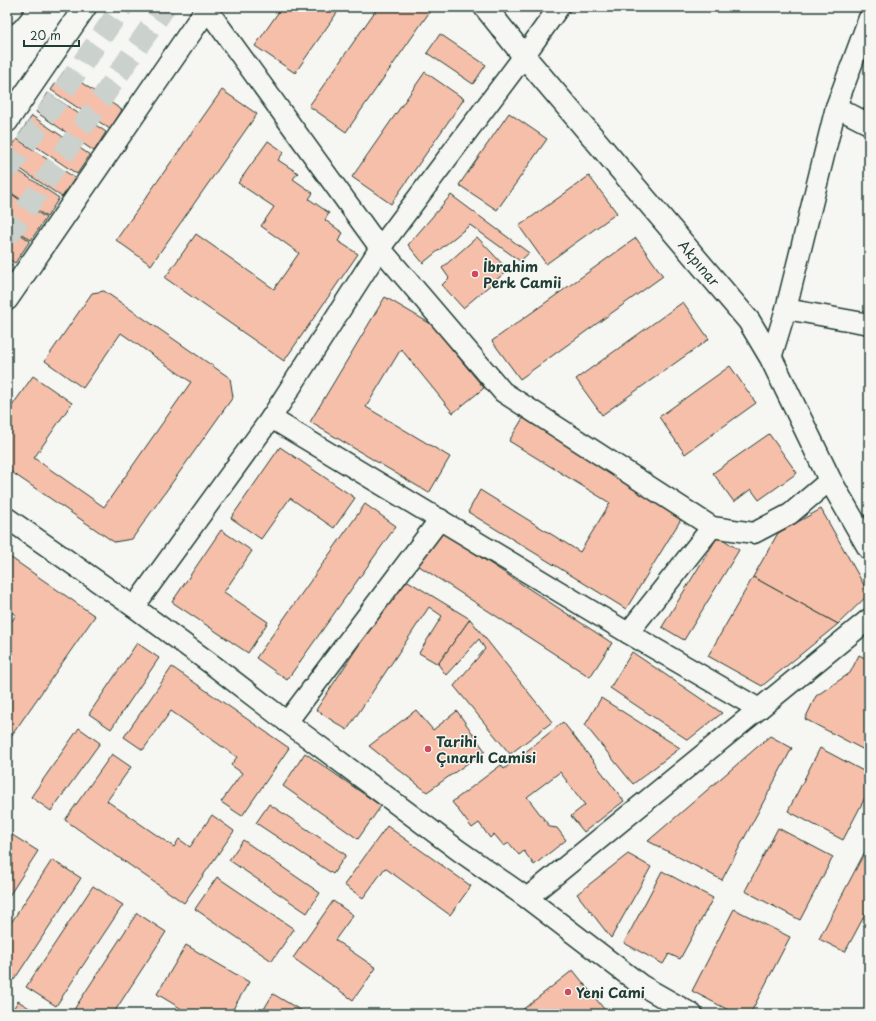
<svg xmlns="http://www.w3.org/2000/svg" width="876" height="1021" viewBox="0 0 876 1021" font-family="'Playpen Sans',sans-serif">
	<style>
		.building { fill: #f6bfa9; stroke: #1f3d34 }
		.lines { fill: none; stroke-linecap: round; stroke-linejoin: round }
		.highway-tunnel { stroke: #cbd1cc; stroke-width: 22; stroke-dasharray: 22 11; stroke-linecap: butt }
		.street-casing { stroke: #1f3d34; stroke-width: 23 }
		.secondary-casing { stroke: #1f3d34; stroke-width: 25 }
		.street { stroke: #f6f6f2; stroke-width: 20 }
		.secondary { stroke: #f6f6f2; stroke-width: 22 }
		.poi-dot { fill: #d1495b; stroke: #f6f6f2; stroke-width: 1.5 }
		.labels { text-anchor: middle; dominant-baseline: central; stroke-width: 3; stroke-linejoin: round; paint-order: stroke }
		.street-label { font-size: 14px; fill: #1f3d34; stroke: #f6f6f2 }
		.poi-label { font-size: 14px; font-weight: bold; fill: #1f3d34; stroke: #f6f6f2; text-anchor: start }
	</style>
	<rect width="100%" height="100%" fill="#f6f6f2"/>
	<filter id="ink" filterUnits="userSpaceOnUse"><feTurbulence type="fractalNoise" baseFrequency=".025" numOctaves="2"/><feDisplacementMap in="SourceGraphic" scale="8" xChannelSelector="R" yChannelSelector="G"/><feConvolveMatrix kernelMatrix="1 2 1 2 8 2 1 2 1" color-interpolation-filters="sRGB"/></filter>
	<g filter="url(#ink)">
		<!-- building -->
		<g class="building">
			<polygon points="282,7 341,7 295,73 255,46"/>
			<polygon points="378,7 433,7 346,132 309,106"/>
			<polygon points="440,34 486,65 473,84 427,53"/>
			<polygon points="64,71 122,110 110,129 51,90"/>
			<polygon points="425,72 464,99 391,204 352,177"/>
			<polygon points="222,90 257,114 151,265 116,240"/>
			<polygon points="48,93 106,132 94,151 36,112"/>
			<polygon points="509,113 547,139 497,210 459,185"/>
			<polygon points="32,116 90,155 77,174 19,135"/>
			<polygon points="17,139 75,178 62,197 7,160 7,154"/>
			<polygon points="268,141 284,152 278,160 298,173 293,179 313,193 309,199 329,213 325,220 343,233 338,241 358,254 284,361 165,278 196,234 274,289 299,253 261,226 274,207 238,183"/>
			<polygon points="7,163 59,198 47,217 7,190"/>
			<polygon points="589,176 617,213 546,264 519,226"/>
			<polygon points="7,191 46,218 31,240 7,224"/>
			<polygon points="451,195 529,253 520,261 470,225 423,263 408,245"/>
			<polygon points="7,225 30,241 15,263 7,258"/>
			<polygon points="477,237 508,270 463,308 442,285 449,278 442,268"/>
			<polygon points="636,238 663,276 520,379 492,341"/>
			<polygon points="7,261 12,265 7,273"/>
			<polygon points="104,291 230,378 233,397 132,539 114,542 7,469 7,413 33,376 72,403 34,458 104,507 191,382 121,333 83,388 45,361 92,293"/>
			<polygon points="385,297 431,324 484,388 453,413 401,349 366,407 450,457 429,493 310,422"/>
			<polygon points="683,302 709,339 602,415 576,379"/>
			<polygon points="730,366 756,403 685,454 659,417"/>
			<polygon points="523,418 683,516 626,609 468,512 480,490 580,552 610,503 509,441"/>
			<polygon points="769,434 797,473 759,500 751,489 734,502 713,473"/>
			<polygon points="280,447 355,498 334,528 290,498 261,539 231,518"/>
			<polygon points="365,504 396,526 287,680 256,658"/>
			<polygon points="821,509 869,594 838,624 753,577 778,533"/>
			<polygon points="221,530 252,551 224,592 268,622 248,653 172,602"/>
			<polygon points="439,530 612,643 590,677 416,564"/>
			<polygon points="718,536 739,550 684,640 662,627"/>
			<polygon points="7,555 95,616 7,742 7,628 16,615 7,609"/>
			<polygon points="753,577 838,624 762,686 708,656"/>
			<polygon points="403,578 470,619 438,664 419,653 442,616 429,607 347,730 316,710"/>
			<polygon points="470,619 552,722 510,754 454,686 485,649 479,639 446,675 438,664"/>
			<polygon points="137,643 159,658 111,729 89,714"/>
			<polygon points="632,652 722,713 688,740 610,688"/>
			<polygon points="859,655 869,660 869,750 868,752 805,719 816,696 850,673"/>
			<polygon points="172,667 289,748 242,816 221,802 242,773 231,765 237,757 171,711 143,750 124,737"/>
			<polygon points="601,698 680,748 633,784 585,725"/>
			<polygon points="416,710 433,730 457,711 485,751 427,792 369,746"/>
			<polygon points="563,722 624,801 584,832 571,816 585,805 560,772 527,797 550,827 557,828 566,840 534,865 524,851 519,855 509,843 504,846 494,834 490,838 479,823 472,828 452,802 501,765 504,769"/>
			<polygon points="79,728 100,743 51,811 31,797"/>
			<polygon points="770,736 792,748 722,880 648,841"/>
			<polygon points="820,748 869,774 869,790 843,840 788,811"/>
			<polygon points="305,753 381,806 358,839 283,786"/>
			<polygon points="112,754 131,767 107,801 174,847 179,839 190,847 212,815 234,831 184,903 65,820"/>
			<polygon points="269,804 346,855 333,874 256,823"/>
			<polygon points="387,826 471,886 450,915 385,868 363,898 344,885"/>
			<polygon points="778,828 833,857 800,920 745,891"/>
			<polygon points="9,833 38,851 7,899 7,835"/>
			<polygon points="243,840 320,893 307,913 229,860"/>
			<polygon points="869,844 869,907 845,952 819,939"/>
			<polygon points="628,854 651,867 611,938 577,894"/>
			<polygon points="52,860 81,878 14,980 7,976 7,929"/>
			<polygon points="662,871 713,898 680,959 669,954 663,964 624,943"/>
			<polygon points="217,877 294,929 272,961 195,909"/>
			<polygon points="93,886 123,905 56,1006 26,987"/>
			<polygon points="333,901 353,915 335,940 376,968 353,1000 293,958"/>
			<polygon points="734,909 790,937 750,1014 736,1014 692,991"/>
			<polygon points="137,913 166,932 113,1014 71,1014"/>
			<polygon points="186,945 249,982 230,1014 190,1014 157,994"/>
			<polygon points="573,970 608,1014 517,1014"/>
			<polygon points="273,994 307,1014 261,1014"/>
			<polygon points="18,1001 39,1014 10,1014"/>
		</g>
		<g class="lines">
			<!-- highway-tunnel -->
			<g class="highway-tunnel">
				<polyline points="7,171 122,7"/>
				<polyline points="7,237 139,44 165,7"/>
			</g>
			<defs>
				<g id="street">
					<polyline points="207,9 380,248 503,392 712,527 754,533 790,514 830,480"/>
					<polyline points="7,14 13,7"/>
					<polyline points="836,107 869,124"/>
					<polyline points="786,309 869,324"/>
					<polyline points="771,358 786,309 836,107 869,18"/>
					<polyline points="271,418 628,633 712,527"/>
					<polyline points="7,518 134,607 214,666 287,722 458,850 527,898 641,985 692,1014"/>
					<polyline points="134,607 271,418 380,248 524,56 559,7"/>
					<polyline points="628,633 759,709"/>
					<polyline points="287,722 440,519"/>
					<polyline points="527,898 759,709 869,619"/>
				</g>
				<g id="secondary">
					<polyline points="485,7 524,56 749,321 771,358 830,480 869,548"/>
					<polyline points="7,121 85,7"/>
					<polyline points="7,299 208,7"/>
				</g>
			</defs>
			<!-- street casing -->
			<use href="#street" class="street-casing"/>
			<!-- secondary casing -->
			<use href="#secondary" class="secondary-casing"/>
			<!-- street -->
			<use href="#street" class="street"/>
			<!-- secondary -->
			<use href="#secondary" class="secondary"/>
		</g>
	</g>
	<!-- markers -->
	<g class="poi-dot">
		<circle cx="475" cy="274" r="4"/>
		<circle cx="428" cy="749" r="4"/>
		<circle cx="568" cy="992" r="4"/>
	</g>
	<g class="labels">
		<!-- street labels -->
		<g class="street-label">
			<text transform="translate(699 263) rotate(50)">Akpınar</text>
		</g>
		<!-- poi labels -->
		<g class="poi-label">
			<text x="483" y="266">İbrahim<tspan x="483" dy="16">Perk Camii</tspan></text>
			<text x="436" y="741">Tarihi<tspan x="436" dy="16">Çınarlı Camisi</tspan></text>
			<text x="576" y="992">Yeni Cami</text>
		</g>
	</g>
	<!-- margin -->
	<rect width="876" height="1021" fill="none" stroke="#f6f6f2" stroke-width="24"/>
	<rect x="12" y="12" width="852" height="997" fill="none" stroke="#1f3d34" stroke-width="1.5" filter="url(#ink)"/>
	<!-- scale -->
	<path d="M24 40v6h55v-6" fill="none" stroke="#1f3d34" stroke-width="2"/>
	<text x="30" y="40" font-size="12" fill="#1f3d34" stroke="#f6f6f2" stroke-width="3" paint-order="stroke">20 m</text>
</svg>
